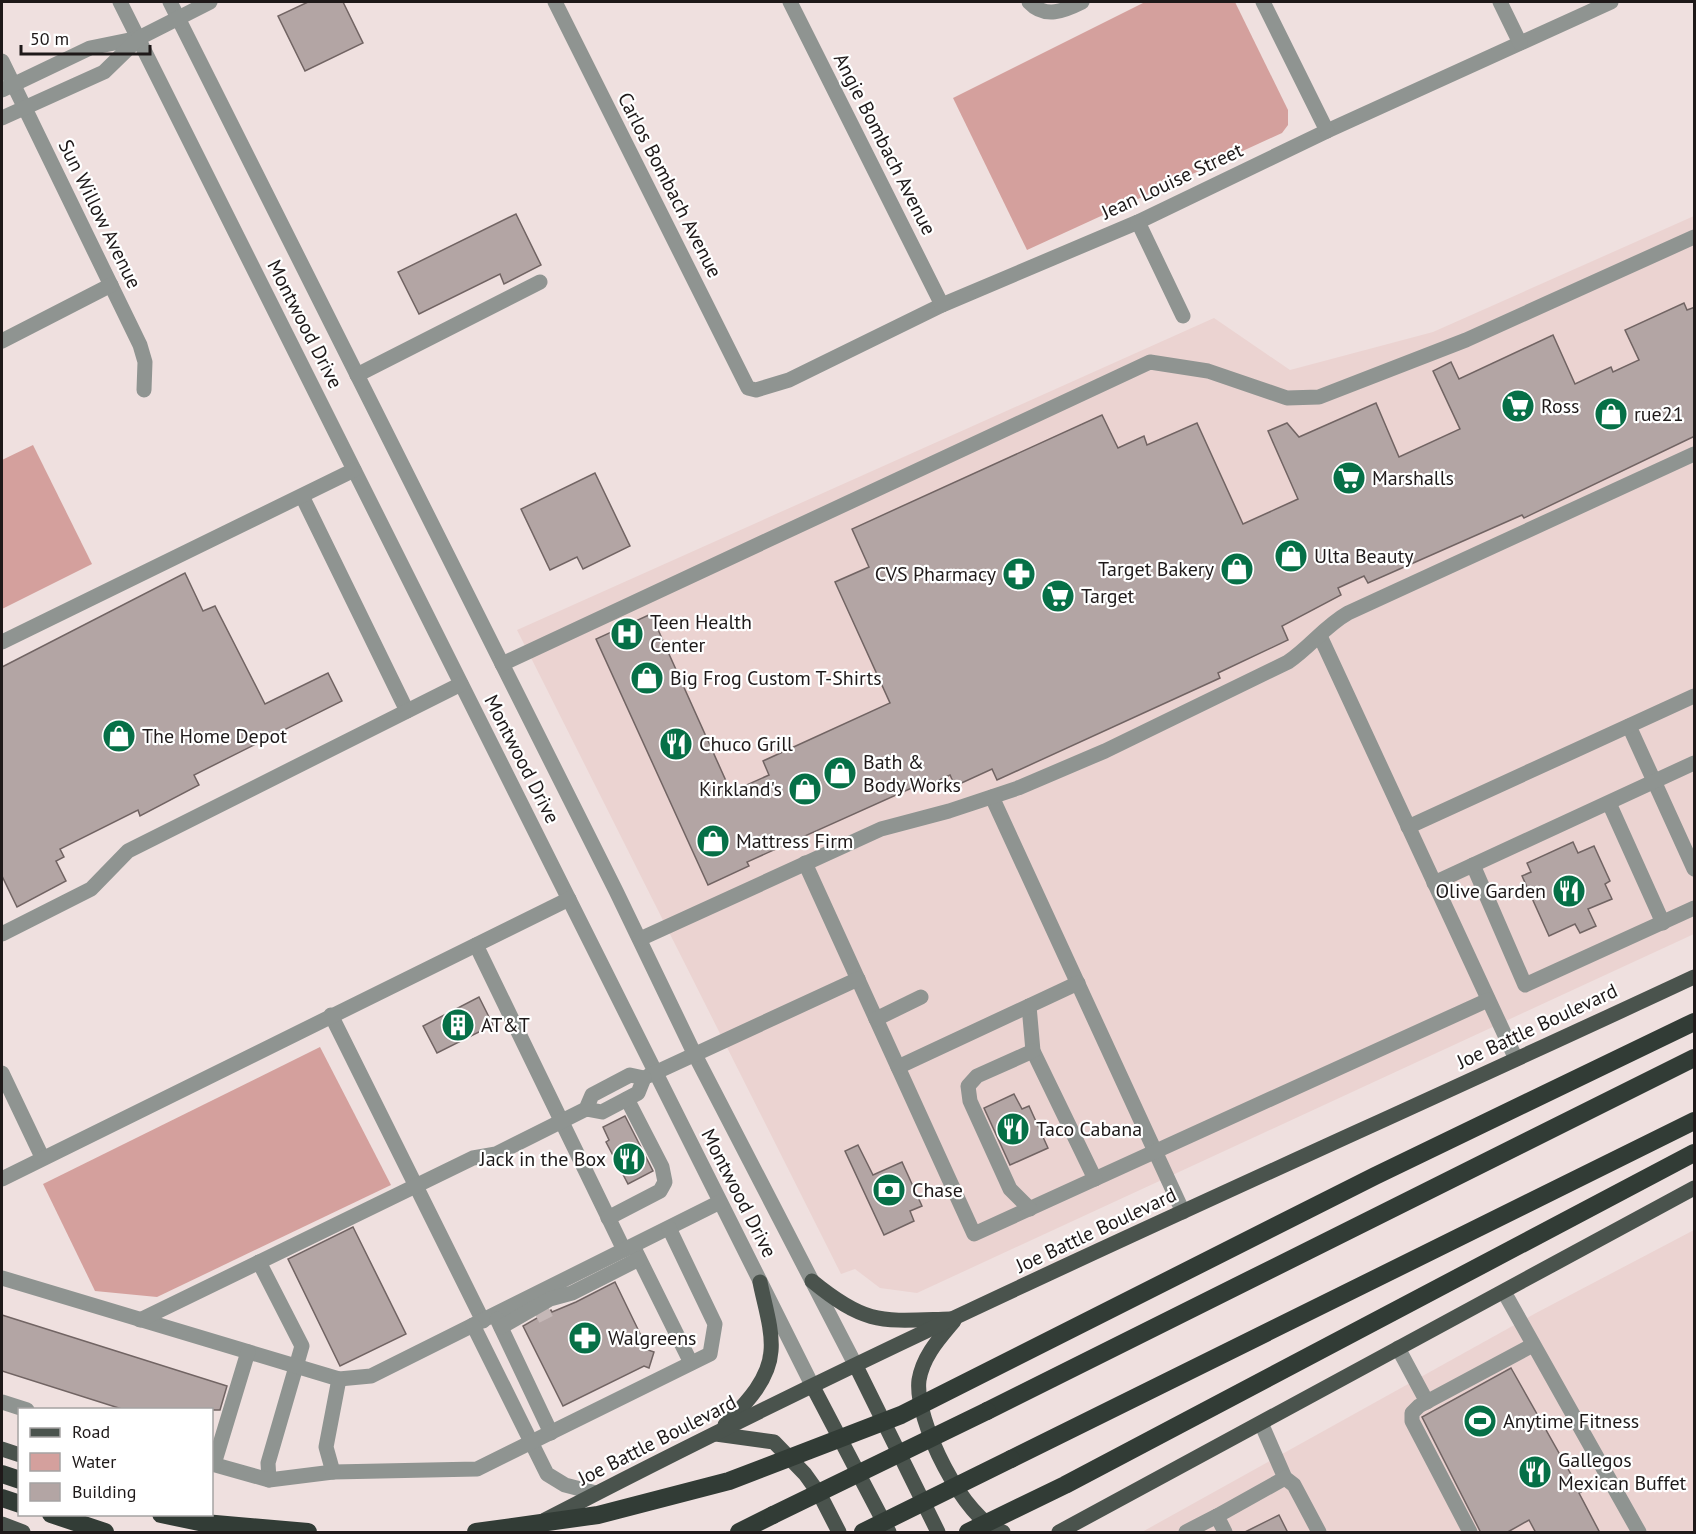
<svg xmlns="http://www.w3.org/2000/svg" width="1696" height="1534" viewBox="0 0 1696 1534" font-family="'PT Sans',sans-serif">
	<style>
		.built { fill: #ebd3d1 }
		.water { fill: #d4a09d }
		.building { fill: #b3a5a4; stroke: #716463; stroke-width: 1.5 }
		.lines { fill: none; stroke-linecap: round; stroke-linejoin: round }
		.minor-tunnel { stroke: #c5b8b7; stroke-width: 15; stroke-dasharray: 15 8; stroke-linecap: butt }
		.minor { stroke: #8f9491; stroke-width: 15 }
		.major { stroke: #4a534d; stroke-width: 15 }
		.highway { stroke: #323c36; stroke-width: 18 }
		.highway-bridge { stroke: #323c36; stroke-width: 18 }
		.labels { text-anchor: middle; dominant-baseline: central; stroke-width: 4.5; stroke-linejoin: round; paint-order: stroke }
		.street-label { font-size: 20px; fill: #1e1919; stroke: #fff }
		.poi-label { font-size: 20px; fill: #1e1919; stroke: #fff; text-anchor: start }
	</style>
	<rect width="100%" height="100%" fill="#efe0df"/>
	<!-- built -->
	<g class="built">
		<polygon points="1694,216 1694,934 917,1293 880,1288 855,1269 841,1274 517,630 1214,318 1290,370 1433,332"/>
		<polygon points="1694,1230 1694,1532 1142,1532 1536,1313"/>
	</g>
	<!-- water -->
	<g class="water">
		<polygon points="1145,2 1235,2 1288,110 1288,125 1282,133 1027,250 953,98"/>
		<polygon points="33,445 92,564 2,609 2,460"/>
		<polygon points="320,1047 391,1185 157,1297 95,1291 43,1184"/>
	</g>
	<!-- building -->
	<g class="building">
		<polygon points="308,2 343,2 363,43 305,71 278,16"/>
		<polygon points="516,214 541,265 504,284 500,274 419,314 398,272"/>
		<polygon points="1684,303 1687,310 1695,307 1695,436 1524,518 1522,515 1368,583 1364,576 1338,588 1341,595 1282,626 1288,640 1218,673 1220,678 997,780 992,769 955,786 950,775 927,786 925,782 747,862 749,866 708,885 596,639 651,614 731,792 769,775 763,761 890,703 835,582 869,567 852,529 1102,415 1118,448 1144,436 1147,445 1197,423 1243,524 1298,499 1268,431 1287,423 1299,437 1376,403 1399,457 1460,429 1433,371 1451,362 1459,379 1553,335 1575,384 1611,367 1613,372 1639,360 1625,330"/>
		<polygon points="595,473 630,546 583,569 577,557 550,570 521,509"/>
		<polygon points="185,573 203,611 215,606 265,704 328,673 342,701 194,775 199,785 140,816 138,810 60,849 64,857 56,861 66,881 17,907 2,876 2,667"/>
		<polygon points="1573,842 1578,853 1594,846 1610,881 1605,884 1612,899 1588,909 1596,926 1580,933 1575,924 1549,936 1522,876 1531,872 1527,863"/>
		<polygon points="479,997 493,1025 437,1053 423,1026"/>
		<polygon points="1014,1094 1022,1109 1029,1106 1048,1148 1010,1165 984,1108"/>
		<polygon points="625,1116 653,1171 628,1184 606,1142 609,1140 603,1127"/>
		<polygon points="858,1145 873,1175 902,1162 922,1206 910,1211 914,1221 884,1235 845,1151"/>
		<polygon points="353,1227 406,1334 340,1366 288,1259"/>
		<polygon points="615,1282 648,1350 654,1352 649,1368 644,1366 563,1406 523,1326 551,1310 552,1312 576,1302"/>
		<polygon points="2,1315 227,1386 220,1410 125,1410 2,1371"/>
		<polygon points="1511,1368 1581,1492 1579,1493 1600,1533 1536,1533 1529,1520 1506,1533 1481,1533 1422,1417"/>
		<polygon points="1279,1515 1288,1533 1243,1533"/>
	</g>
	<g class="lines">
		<!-- minor-tunnel -->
		<polyline class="minor-tunnel" points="536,1316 550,1309"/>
		<!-- minor -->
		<g class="minor">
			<polyline points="120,2 813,1387"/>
			<polyline points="170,2 616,891 694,1053 856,1366"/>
			<polyline points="555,2 748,388 756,390 789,380 942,305 1138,222 1327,131 1611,2"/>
			<polyline points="790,2 942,305"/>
			<path d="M1029,2C1045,19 1064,11 1082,2"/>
			<polyline points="1263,2 1327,131"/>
			<polyline points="1500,2 1520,43"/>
			<polyline points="2,61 140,345 145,362 144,390"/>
			<polyline points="2,90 90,48 139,38"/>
			<polyline points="2,118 104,72 139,38 210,2"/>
			<polyline points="1138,222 1183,316"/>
			<polyline points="2,341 111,285"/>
			<polyline points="357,375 540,282"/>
			<polyline points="302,496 407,711"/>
			<polyline points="1320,636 1516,1059"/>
			<polyline points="2,642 354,470"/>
			<polyline points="502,664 1150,362 1208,371 1287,398 1319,397 1466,340 1694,237"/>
			<polyline points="1629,726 1694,869"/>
			<polyline points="992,797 1183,1212"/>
			<polyline points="1609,803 1663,923"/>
			<polyline points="1408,827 1694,696"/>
			<polyline points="805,863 974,1234 1488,1000"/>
			<polyline points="1473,865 1525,985 1694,908"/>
			<polyline points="1434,883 1694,763"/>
			<polyline points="2,934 91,889 128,851 461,684"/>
			<path d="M640,939L881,829L949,811L1018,788L1105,751L1288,662C1311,646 1325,626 1348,613L1694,454"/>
			<polyline points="476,945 624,1250"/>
			<polyline points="1029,1006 1033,1051 1095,1179"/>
			<polyline points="331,1015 483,1321"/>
			<polyline points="876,1019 921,997"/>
			<polyline points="898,1067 1078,983"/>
			<polyline points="2,1073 42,1157"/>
			<polyline points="648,1076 858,979"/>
			<polyline points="2,1179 569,899"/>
			<polyline points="1030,1209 1010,1189 970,1101 968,1086 977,1076 1033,1051"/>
			<polyline points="608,1218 660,1191 665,1182 662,1167 627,1099"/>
			<polyline points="635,1250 691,1363"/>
			<polyline points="259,1262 302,1346 268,1463 269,1480"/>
			<polyline points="2,1278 339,1379 371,1376 720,1202"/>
			<polyline points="1504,1292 1639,1532"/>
			<polyline points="497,1319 551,1433"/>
			<polyline points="140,1320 473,1158 496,1154 586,1109 602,1112 638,1093 644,1078 630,1075 592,1095 586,1109"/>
			<polyline points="473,1325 547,1474 565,1485 596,1493"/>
			<polyline points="501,1327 550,1299 572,1293 639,1259"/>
			<polyline points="1398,1348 1427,1402"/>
			<polyline points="2,1402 27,1410"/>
			<polyline points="1261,1423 1285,1478 1294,1485 1319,1532"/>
			<polyline points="212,1464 269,1480 333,1472 477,1469 710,1354 715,1324 669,1228"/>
			<polyline points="214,1464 248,1352"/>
			<polyline points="333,1472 326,1447 339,1379"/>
			<polyline points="1186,1532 1217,1516"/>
			<polyline points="1225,1532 1217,1516 1285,1478"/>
			<polyline points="1470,1532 1412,1421 1412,1413 1419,1406 1533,1345"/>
		</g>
		<!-- major -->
		<g class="major">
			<path d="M812,1281C867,1326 882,1321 950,1319"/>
			<path d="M954,1321C939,1339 923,1356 919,1380C914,1419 964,1522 1003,1532"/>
			<polyline points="856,1366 938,1532"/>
			<polyline points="813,1387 889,1532"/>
			<path d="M725,1425C744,1405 769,1381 771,1351C773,1330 764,1303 760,1282"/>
			<polyline points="716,1434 774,1442 805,1474 820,1495 839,1532"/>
			<polyline points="2,1449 20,1455"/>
			<path d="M545,1520C920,1324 1311,1156 1694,977"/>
			<polyline points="2,1524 23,1532"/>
			<polyline points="1059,1532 1694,1188"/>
		</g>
		<!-- highway -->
		<g class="highway">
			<polyline points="987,1411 1694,1058"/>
			<polyline points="1011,1459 1694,1121"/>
			<polyline points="2,1474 20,1480"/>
			<polyline points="2,1498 20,1504"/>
			<polyline points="51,1514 105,1532"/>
			<polyline points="739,1532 773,1515"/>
		</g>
		<!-- highway-bridge -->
		<g class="highway-bridge">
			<polyline points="161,1514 204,1523 308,1532"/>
			<polyline points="773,1515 987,1411"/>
			<polyline points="476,1532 598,1515 729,1481 901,1415 1375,1176 1694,1022"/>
			<polyline points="863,1532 1011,1459"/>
			<polyline points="968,1532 1065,1485 1694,1153"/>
		</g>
	</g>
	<!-- icons -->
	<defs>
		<symbol id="supermarket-disc" viewBox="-11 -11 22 22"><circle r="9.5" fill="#067047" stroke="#fff"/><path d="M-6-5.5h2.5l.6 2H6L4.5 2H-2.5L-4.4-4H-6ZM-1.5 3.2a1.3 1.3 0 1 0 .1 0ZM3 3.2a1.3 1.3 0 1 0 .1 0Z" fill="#fff"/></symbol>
		<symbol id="shop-disc" viewBox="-11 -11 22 22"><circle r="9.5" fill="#067047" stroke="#fff"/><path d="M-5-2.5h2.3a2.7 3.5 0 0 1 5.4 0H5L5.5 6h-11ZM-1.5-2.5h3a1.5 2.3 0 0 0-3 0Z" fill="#fff"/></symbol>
		<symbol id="pharmacy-disc" viewBox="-11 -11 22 22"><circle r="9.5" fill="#067047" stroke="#fff"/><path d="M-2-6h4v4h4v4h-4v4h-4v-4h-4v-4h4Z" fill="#fff"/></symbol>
		<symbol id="hospital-disc" viewBox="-11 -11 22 22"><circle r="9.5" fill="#067047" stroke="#fff"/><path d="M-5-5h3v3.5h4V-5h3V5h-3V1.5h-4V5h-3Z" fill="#fff"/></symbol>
		<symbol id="restaurant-disc" viewBox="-11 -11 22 22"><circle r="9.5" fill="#067047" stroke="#fff"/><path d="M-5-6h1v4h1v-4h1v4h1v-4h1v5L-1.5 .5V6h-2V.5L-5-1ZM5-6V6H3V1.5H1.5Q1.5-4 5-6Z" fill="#fff"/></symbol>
		<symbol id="building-disc" viewBox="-11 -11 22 22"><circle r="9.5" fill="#067047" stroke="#fff"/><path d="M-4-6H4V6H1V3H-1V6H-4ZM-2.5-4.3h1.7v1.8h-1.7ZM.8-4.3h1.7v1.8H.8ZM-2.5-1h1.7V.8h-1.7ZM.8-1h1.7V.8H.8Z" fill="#fff"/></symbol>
		<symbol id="bank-disc" viewBox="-11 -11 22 22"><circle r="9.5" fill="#067047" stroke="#fff"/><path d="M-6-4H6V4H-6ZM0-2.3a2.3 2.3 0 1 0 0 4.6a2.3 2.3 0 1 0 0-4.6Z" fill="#fff"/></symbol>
		<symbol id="stadium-disc" viewBox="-11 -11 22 22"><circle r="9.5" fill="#067047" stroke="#fff"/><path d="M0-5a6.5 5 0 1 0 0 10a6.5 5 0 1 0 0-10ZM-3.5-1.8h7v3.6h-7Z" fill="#fff"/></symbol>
	</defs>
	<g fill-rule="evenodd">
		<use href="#supermarket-disc" x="1499" y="387" width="38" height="38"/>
		<use href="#shop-disc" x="1592" y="395" width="38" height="38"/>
		<use href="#supermarket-disc" x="1330" y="459" width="38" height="38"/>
		<use href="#shop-disc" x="1272" y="537" width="38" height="38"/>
		<use href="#shop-disc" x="1218" y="550" width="38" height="38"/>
		<use href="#pharmacy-disc" x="1000" y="555" width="38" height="38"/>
		<use href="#supermarket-disc" x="1039" y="577" width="38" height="38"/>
		<use href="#hospital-disc" x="608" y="615" width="38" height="38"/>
		<use href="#shop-disc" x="628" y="659" width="38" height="38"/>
		<use href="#shop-disc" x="100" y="717" width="38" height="38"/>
		<use href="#restaurant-disc" x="657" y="725" width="38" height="38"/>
		<use href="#shop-disc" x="821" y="754" width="38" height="38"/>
		<use href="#shop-disc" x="786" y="770" width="38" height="38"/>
		<use href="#shop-disc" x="694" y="822" width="38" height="38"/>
		<use href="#restaurant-disc" x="1550" y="872" width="38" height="38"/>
		<use href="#building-disc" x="439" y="1006" width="38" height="38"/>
		<use href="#restaurant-disc" x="994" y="1110" width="38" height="38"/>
		<use href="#restaurant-disc" x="610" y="1140" width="38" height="38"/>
		<use href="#bank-disc" x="870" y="1171" width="38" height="38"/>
		<use href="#pharmacy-disc" x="566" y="1319" width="38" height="38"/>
		<use href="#stadium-disc" x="1461" y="1402" width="38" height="38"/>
		<use href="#restaurant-disc" x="1516" y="1453" width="38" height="38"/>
	</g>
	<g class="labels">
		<!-- street labels -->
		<g class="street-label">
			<text transform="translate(885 144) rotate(63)">Angie Bombach Avenue</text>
			<text transform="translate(1172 181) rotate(-25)">Jean Louise Street</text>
			<text transform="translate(670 185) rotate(63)">Carlos Bombach Avenue</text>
			<text transform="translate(100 214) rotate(64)">Sun Willow Avenue</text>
			<text transform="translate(305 324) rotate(63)">Montwood Drive</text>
			<text transform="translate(522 759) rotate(63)">Montwood Drive</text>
			<text transform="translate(1537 1026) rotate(-25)">Joe Battle Boulevard</text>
			<text transform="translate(739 1193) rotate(63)">Montwood Drive</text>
			<text transform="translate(1096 1230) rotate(-25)">Joe Battle Boulevard</text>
			<text transform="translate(657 1440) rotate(-27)">Joe Battle Boulevard</text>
		</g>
		<!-- poi labels -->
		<g class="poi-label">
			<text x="1541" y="406">Ross</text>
			<text x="1634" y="414">rue21</text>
			<text x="1372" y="478">Marshalls</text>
			<text x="1314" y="556">Ulta Beauty</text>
			<text x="1214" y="569" text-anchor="end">Target Bakery</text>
			<text x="996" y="574" text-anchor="end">CVS Pharmacy</text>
			<text x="1081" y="596">Target</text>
			<text x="650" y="622">Teen Health<tspan x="650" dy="23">Center</tspan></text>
			<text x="670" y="678">Big Frog Custom T-Shirts</text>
			<text x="142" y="736">The Home Depot</text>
			<text x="699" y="744">Chuco Grill</text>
			<text x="863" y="762">Bath &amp;<tspan x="863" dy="23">Body Works</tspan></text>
			<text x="782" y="789" text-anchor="end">Kirkland's</text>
			<text x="736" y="841">Mattress Firm</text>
			<text x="1546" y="891" text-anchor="end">Olive Garden</text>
			<text x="481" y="1025">AT&amp;T</text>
			<text x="1036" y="1129">Taco Cabana</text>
			<text x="606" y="1159" text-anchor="end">Jack in the Box</text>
			<text x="912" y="1190">Chase</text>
			<text x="608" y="1338">Walgreens</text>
			<text x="1503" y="1421">Anytime Fitness</text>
			<text x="1558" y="1460">Gallegos<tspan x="1558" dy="23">Mexican Buffet</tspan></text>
		</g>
	</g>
	<!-- border -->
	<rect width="1696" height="1534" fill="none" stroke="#1e1919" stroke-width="6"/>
	<!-- legend -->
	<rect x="18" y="1408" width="195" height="108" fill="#ffffff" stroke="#a5a3a3" stroke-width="1.5"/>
	<rect x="30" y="1428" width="30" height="9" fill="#4a534d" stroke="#a5a3a3" stroke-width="1.5"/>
	<text x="72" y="1438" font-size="18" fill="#1e1919">Road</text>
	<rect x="30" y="1453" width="30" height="18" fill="#d4a09d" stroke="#a5a3a3" stroke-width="1.5"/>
	<text x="72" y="1468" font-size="18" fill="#1e1919">Water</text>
	<rect x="30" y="1483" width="30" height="18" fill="#b3a5a4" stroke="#a5a3a3" stroke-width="1.5"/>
	<text x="72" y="1498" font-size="18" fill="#1e1919">Building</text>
	<!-- scale -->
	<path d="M21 45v9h129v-9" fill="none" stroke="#1e1919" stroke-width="3"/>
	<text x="30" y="45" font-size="18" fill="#1e1919" stroke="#ffffff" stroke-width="4.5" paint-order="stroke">50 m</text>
</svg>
